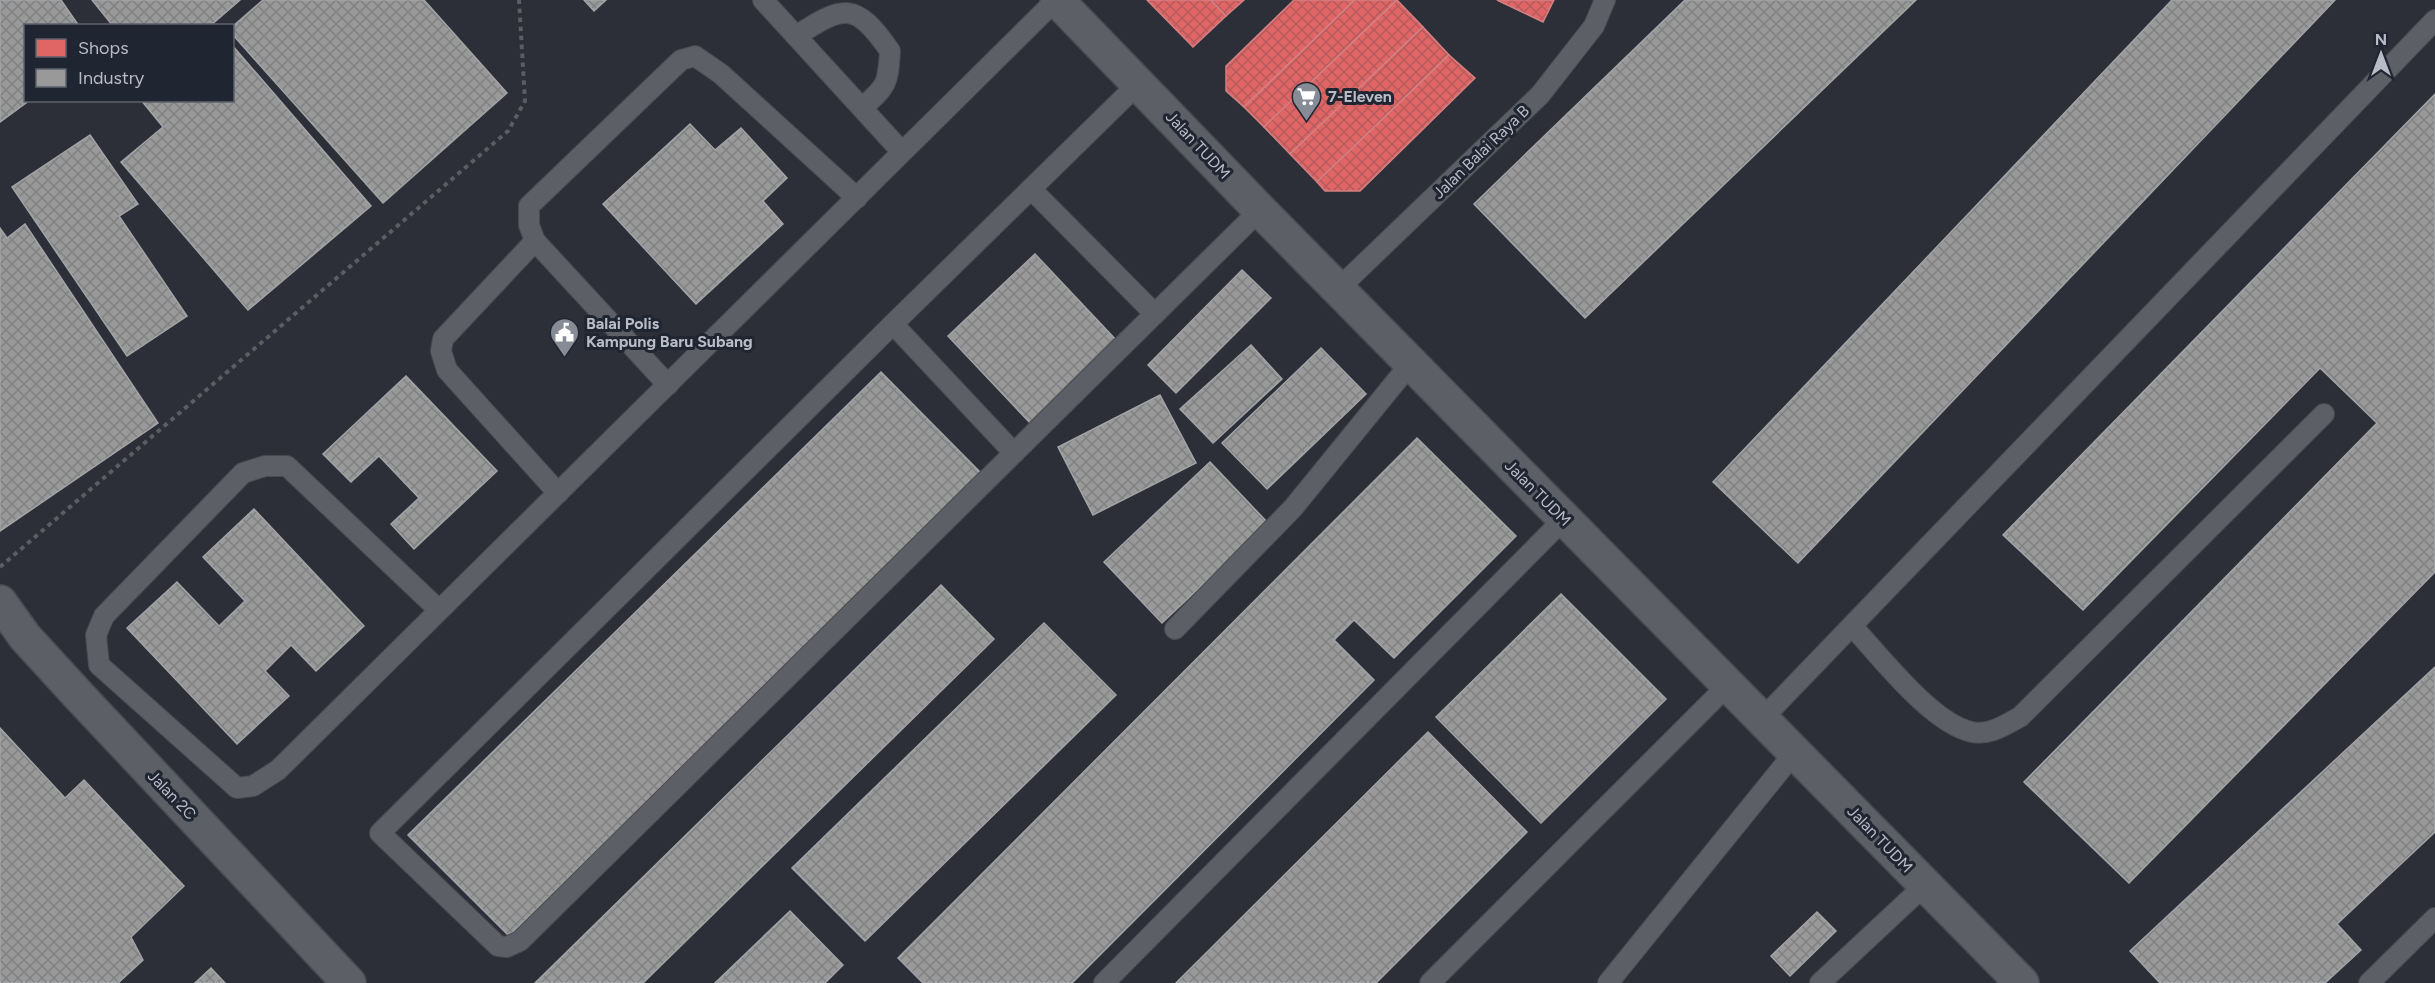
<svg xmlns="http://www.w3.org/2000/svg" width="2435" height="983" viewBox="0 0 2435 983" font-family="Figtree,sans-serif">
	<style>
		.shops { fill: url(#shops-cross-hatch); stroke: #d48083; stroke-width: 1.5 }
		.industry { fill: url(#industry-cross-hatch); stroke: #a2a4a7; stroke-width: 1.5 }
		.lines { fill: none; stroke-linecap: round; stroke-linejoin: round }
		.service-casing { stroke: #484b50; stroke-width: 22 }
		.minor-casing { stroke: #484b50; stroke-width: 36 }
		.path { stroke: #5a5e62; stroke-width: 4; stroke-dasharray: 4.5 4.5; stroke-linecap: butt }
		.service { stroke: #5c5f65; stroke-width: 20 }
		.minor { stroke: #5c5f65; stroke-width: 33 }
		.labels { text-anchor: middle; dominant-baseline: central; stroke-width: 6; stroke-linejoin: round; paint-order: stroke }
		.poi-label { font-size: 16px; font-weight: bold; fill: #b7bcc7; stroke: #202631; text-anchor: start }
		.street-label { font-size: 16px; fill: #b7bcc7; stroke: #202631 }
	</style>
	<defs>
		<pattern id="shops-cross-hatch" width="8" height="8" patternUnits="userSpaceOnUse" patternTransform="scale(1.5)"><rect width="8" height="8" fill="#e06666"/><path d="M0 0l8 8M0 8l8-8" fill="none" stroke="#b65a5c"/></pattern>
		<pattern id="industry-cross-hatch" width="8" height="8" patternUnits="userSpaceOnUse" patternTransform="scale(1.5)"><rect width="8" height="8" fill="#999"/><path d="M0 0l8 8M0 8l8-8" fill="none" stroke="#808182"/></pattern>
	</defs>
	<rect width="100%" height="100%" fill="#2c2f37"/>
	<!-- shops -->
	<g class="shops">
		<polygon points="1147,0 1211,0 1226,16 1193,47"/>
		<polygon points="1211,0 1244,0 1226,16"/>
		<polygon points="1294,0 1355,0 1244,107 1226,91 1226,66"/>
		<polygon points="1355,0 1397,0 1264,127 1244,107"/>
		<polygon points="1397,0 1423,27 1290,154 1264,127"/>
		<polygon points="1497,0 1554,0 1543,22"/>
		<polygon points="1423,27 1449,55 1317,182 1290,154"/>
		<polygon points="1449,55 1475,78 1360,191 1325,191 1317,182"/>
	</g>
	<!-- industry -->
	<g class="industry">
		<polygon points="0,0 61,0 79,26 26,26 26,100 30,100 0,122"/>
		<polygon points="92,0 240,0 210,26 113,26"/>
		<polygon points="263,0 424,0 507,93 383,203 232,34 232,27"/>
		<polygon points="584,0 606,0 594,11"/>
		<polygon points="1685,0 1916,0 1585,318 1474,204"/>
		<polygon points="2172,0 2335,0 1798,563 1713,482"/>
		<polygon points="232,45 371,206 248,310 121,162 163,127 141,100 232,100"/>
		<polygon points="2435,94 2435,572 2129,883 2024,782 2377,423 2320,368 2083,610 2003,535"/>
		<polygon points="690,124 715,150 741,128 787,178 763,201 783,224 696,304 603,204"/>
		<polygon points="90,135 138,204 119,216 187,316 127,356 12,187"/>
		<polygon points="25,224 158,423 0,531 0,228 7,238"/>
		<polygon points="1035,254 1118,342 1031,424 948,336"/>
		<polygon points="1242,270 1271,298 1176,393 1148,365"/>
		<polygon points="1251,345 1282,379 1213,443 1180,409"/>
		<polygon points="1321,348 1366,394 1267,489 1222,443"/>
		<polygon points="881,372 982,474 509,936 408,835"/>
		<polygon points="406,376 497,471 414,549 391,524 419,498 379,456 351,482 323,454"/>
		<polygon points="1160,395 1196,463 1093,515 1058,447"/>
		<polygon points="1417,438 1516,536 1394,658 1354,620 1334,640 1374,680 1072,983 923,983 898,958"/>
		<polygon points="1210,462 1268,523 1162,623 1104,562"/>
		<polygon points="254,509 364,626 316,671 291,645 265,671 289,696 237,744 127,628 177,582 219,626 245,601 203,557"/>
		<polygon points="941,585 994,639 643,983 535,983"/>
		<polygon points="1561,594 1666,699 1541,823 1436,717"/>
		<polygon points="1044,623 1116,695 865,941 792,868"/>
		<polygon points="2435,667 2435,832 2337,924 2361,950 2325,983 2160,983 2130,951"/>
		<polygon points="0,728 65,798 84,780 184,886 131,937 143,960 118,983 0,983"/>
		<polygon points="1428,732 1527,832 1376,983 1176,983"/>
		<polygon points="790,911 843,965 825,983 715,983"/>
		<polygon points="1817,912 1836,931 1790,976 1771,956"/>
		<polygon points="211,968 225,983 195,983"/>
	</g>
	<g class="lines">
		<defs>
			<g id="service">
				<polyline points="763,0 902,152"/>
				<path d="M796,36C844,5 855,1 890,51C888,84 887,86 862,108"/>
				<polyline points="1139,83 893,324 380,833 498,946 507,947 520,941 1260,210"/>
				<polyline points="1031,189 1155,314"/>
				<polyline points="535,241 443,339 441,351 447,370 558,493"/>
				<polyline points="1338,289 1540,95 1594,26 1605,0"/>
				<polyline points="893,324 1014,453"/>
				<polyline points="668,385 535,241 529,225 529,206 681,60 695,56 721,74 857,198"/>
				<polyline points="439,610 287,466 265,466 243,473 104,616 96,635 99,665 237,788 253,786 278,770 1056,0"/>
				<path d="M1852,626C1880,656 1932,724 1972,732C1990,736 2006,724 2020,717L2324,414"/>
				<polyline points="1175,629 1293,508 1411,363"/>
				<polyline points="1762,719 2435,20"/>
				<polyline points="1104,983 1564,519"/>
				<polyline points="1430,983 1728,685"/>
				<polyline points="1608,983 1795,752"/>
				<polyline points="1820,983 1925,885"/>
				<polyline points="2369,983 2435,918"/>
			</g>
			<g id="minor">
				<polyline points="1057,0 1260,210 2022,983"/>
				<polyline points="0,602 25,637 81,698 349,983"/>
			</g>
		</defs>
		<!-- service casing -->
		<use href="#service" class="service-casing"/>
		<!-- minor casing -->
		<use href="#minor" class="minor-casing"/>
		<!-- path -->
		<polyline class="path" points="0,567 508,131 525,101 519,0"/>
		<!-- service -->
		<use href="#service" class="service"/>
		<!-- minor -->
		<use href="#minor" class="minor"/>
	</g>
	<!-- icons -->
	<defs>
		<symbol id="supermarket-pin" viewBox="-11 -11 22 30"><path d="M0 17L-7.5 6A9.5 9.5 0 1 1 7.5 6Z" fill="#868b95" stroke="#202631"/><path d="M-6-5.5h2.5l.6 2H6L4.5 2H-2.5L-4.4-4H-6ZM-1.5 3.2a1.3 1.3 0 1 0 .1 0ZM3 3.2a1.3 1.3 0 1 0 .1 0Z" fill="#fff"/></symbol>
		<symbol id="civic-pin" viewBox="-11 -11 22 30"><path d="M0 17L-7.5 6A9.5 9.5 0 1 1 7.5 6Z" fill="#868b95" stroke="#202631"/><path d="M-.6-6.5H3V-4.5H.6V-3L4-1V1h2V6H-6V1h2V-1L-.6-3ZM-1.2 2.5V6h2.4V2.5Z" fill="#fff"/></symbol>
	</defs>
	<g fill-rule="evenodd">
		<use href="#supermarket-pin" x="1290" y="80" width="33" height="45"/>
		<use href="#civic-pin" x="548" y="316" width="33" height="45"/>
	</g>
	<g class="labels">
		<!-- poi labels -->
		<g class="poi-label">
			<text x="1328" y="96">7-Eleven</text>
			<text x="586" y="323">Balai Polis<tspan x="586" dy="18">Kampung Baru Subang</tspan></text>
		</g>
		<!-- street labels -->
		<g class="street-label">
			<text transform="translate(1198 145) rotate(47)">Jalan TUDM</text>
			<text transform="translate(1481 152) rotate(-44)">Jalan Balai Raya B</text>
			<text transform="translate(1538 493) rotate(45)">Jalan TUDM</text>
			<text transform="translate(172 795) rotate(46)">Jalan 2C</text>
			<text transform="translate(1880 839) rotate(46)">Jalan TUDM</text>
		</g>
	</g>
	<!-- legend -->
	<rect x="24" y="24" width="210" height="78" fill="#202631" stroke="#5c626d" stroke-width="1.5"/>
	<rect x="36" y="39" width="30" height="18" fill="#e06666" stroke="#5c626d" stroke-width="1.5"/>
	<text x="78" y="54" font-size="18" fill="#b7bcc7">Shops</text>
	<rect x="36" y="69" width="30" height="18" fill="#999999" stroke="#5c626d" stroke-width="1.5"/>
	<text x="78" y="84" font-size="18" fill="#b7bcc7">Industry</text>
	<!-- north arrow -->
	<g transform="translate(2381 54)" stroke="#202631" stroke-width="4.5" paint-order="stroke">
	<path d="M0-4.5L10 22L0 15L-10 22Z" fill="#b7bcc7"/>
	<text y="-9" font-size="16" font-weight="bold" text-anchor="middle" fill="#b7bcc7">N</text>
	</g>
</svg>
